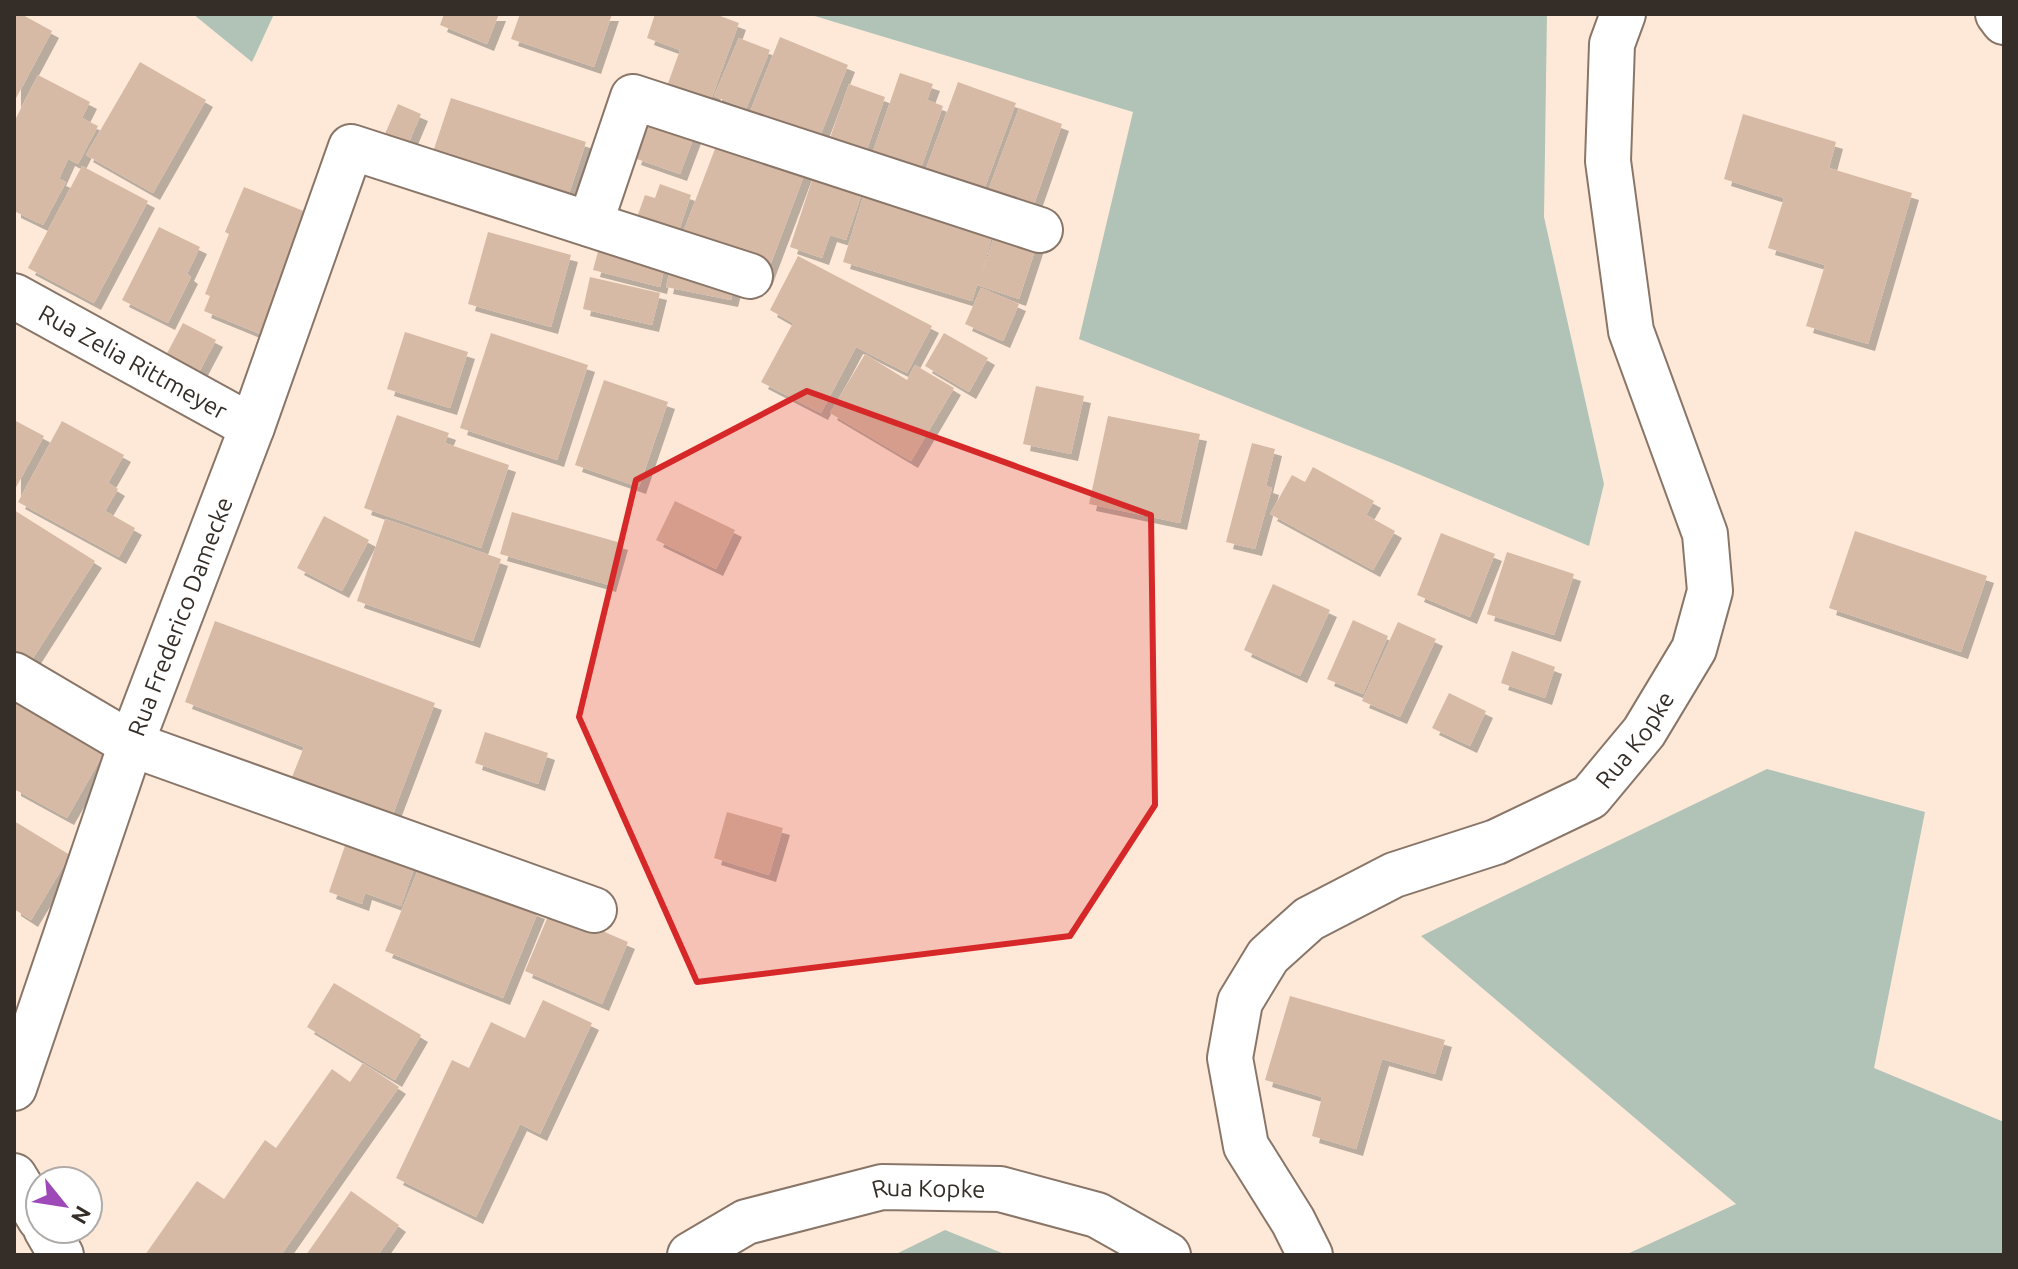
<svg xmlns="http://www.w3.org/2000/svg" width="2018" height="1269" viewBox="0 0 2018 1269" font-family="Ubuntu,sans-serif">
	<style>
		.green { fill: #b0c3b6 }
		.building { fill: #d6baa5; filter: url(#shadow) }
		.lines { fill: none; stroke-linecap: round; stroke-linejoin: round }
		.minor-casing { stroke: #897668; stroke-width: 48 }
		.minor { stroke: #fff; stroke-width: 44 }
		.marked { fill: #d62828; fill-opacity: 0.2; stroke: #d62828; stroke-width: 6; stroke-linejoin: round }
		.labels { text-anchor: middle; dominant-baseline: central; stroke-width: 6; stroke-linejoin: round; paint-order: stroke }
		.street-label { font-size: 24px; fill: #352d27; stroke: #fff }
	</style>
	<defs>
		<filter id="shadow"><feDropShadow dx="7" dy="7" stdDeviation="0" flood-color="#0004"/></filter>
	</defs>
	<rect width="100%" height="100%" fill="#fee9d9"/>
	<!-- green -->
	<g class="green">
		<polygon points="193,14 274,14 252,62"/>
		<polygon points="808,14 1547,14 1544,217 1604,484 1589,546 1392,463 1079,339 1133,112"/>
		<polygon points="1767,769 1925,812 1874,1068 2004,1122 2004,1255 1625,1255 1736,1204 1421,936"/>
		<polygon points="945,1230 1007,1255 894,1255"/>
	</g>
	<!-- building -->
	<g class="building">
		<polygon points="14,14 21,14 52,31 14,102"/>
		<polygon points="444,14 499,14 487,44 440,25"/>
		<polygon points="520,14 612,14 594,67 511,39"/>
		<polygon points="655,14 715,14 739,23 705,116 662,100 680,50 647,38"/>
		<polygon points="780,37 848,65 815,149 746,122"/>
		<polygon points="739,38 770,50 746,109 714,96"/>
		<polygon points="140,62 206,100 153,193 86,155"/>
		<polygon points="900,73 933,84 927,100 943,106 915,185 867,169"/>
		<polygon points="38,75 90,102 82,118 98,126 78,164 68,159 59,179 66,182 43,225 14,211 14,122"/>
		<polygon points="958,82 1016,103 978,206 920,185"/>
		<polygon points="849,84 885,97 860,170 823,158"/>
		<polygon points="451,98 586,142 565,206 430,161"/>
		<polygon points="398,104 421,114 404,154 381,143"/>
		<polygon points="1019,108 1062,124 1033,207 988,191"/>
		<polygon points="1743,114 1836,142 1829,168 1912,193 1868,344 1806,326 1825,265 1768,248 1784,198 1724,179"/>
		<polygon points="648,117 695,134 680,174 634,158"/>
		<polygon points="721,133 808,165 765,279 678,246"/>
		<polygon points="818,162 867,178 846,240 830,235 822,258 790,247"/>
		<polygon points="82,166 148,201 94,303 28,268"/>
		<polygon points="660,184 691,195 674,245 632,231 645,195 655,198"/>
		<polygon points="244,187 306,212 273,293 281,297 265,336 204,311 210,296 205,294 229,234 225,232"/>
		<polygon points="864,194 993,233 980,280 999,222 1040,235 1019,299 977,285 972,301 843,262"/>
		<polygon points="159,227 200,247 187,274 191,277 168,323 122,300"/>
		<polygon points="488,232 571,255 551,327 468,304"/>
		<polygon points="600,244 666,261 660,287 593,270"/>
		<polygon points="798,256 932,326 907,373 856,347 821,413 761,382 793,323 770,310"/>
		<polygon points="671,266 736,281 731,300 666,287"/>
		<polygon points="590,277 660,293 652,325 583,309"/>
		<polygon points="981,288 1019,304 1003,341 965,324"/>
		<polygon points="183,323 216,340 197,376 164,359"/>
		<polygon points="405,332 468,352 450,408 387,389"/>
		<polygon points="491,333 588,365 557,460 460,428"/>
		<polygon points="944,333 988,358 969,392 925,366"/>
		<polygon points="865,354 907,380 915,365 954,388 911,461 830,413"/>
		<polygon points="604,380 668,402 639,487 575,465"/>
		<polygon points="1036,386 1084,396 1071,454 1023,444"/>
		<polygon points="397,415 449,433 445,443 509,465 481,548 364,508"/>
		<polygon points="1108,416 1200,434 1180,523 1089,504"/>
		<polygon points="14,420 44,436 14,491"/>
		<polygon points="62,421 124,455 108,483 118,489 105,511 135,528 119,557 18,502"/>
		<polygon points="1252,443 1275,449 1266,486 1272,488 1255,549 1226,542"/>
		<polygon points="1313,467 1374,501 1366,515 1395,531 1373,570 1270,514 1292,475 1305,482"/>
		<polygon points="675,501 735,530 716,569 656,540"/>
		<polygon points="14,510 95,561 28,666 14,657"/>
		<polygon points="512,512 621,543 609,585 500,554"/>
		<polygon points="324,516 369,540 342,591 297,568"/>
		<polygon points="385,519 501,559 473,641 357,601"/>
		<polygon points="1855,531 1987,576 1961,652 1829,608"/>
		<polygon points="1441,533 1495,554 1470,617 1417,595"/>
		<polygon points="1507,552 1574,574 1554,635 1487,614"/>
		<polygon points="1273,584 1330,610 1300,676 1244,650"/>
		<polygon points="1353,620 1388,636 1363,694 1327,679"/>
		<polygon points="215,621 435,703 393,814 292,777 304,747 185,702"/>
		<polygon points="1398,622 1436,639 1400,717 1362,701"/>
		<polygon points="1512,651 1555,667 1545,698 1501,683"/>
		<polygon points="1449,693 1486,711 1470,746 1432,728"/>
		<polygon points="14,700 105,751 67,818 14,789"/>
		<polygon points="485,732 548,753 538,784 475,763"/>
		<polygon points="727,812 783,828 769,875 714,858"/>
		<polygon points="14,821 70,855 31,920 14,909"/>
		<polygon points="347,840 416,863 401,906 365,893 362,904 329,892"/>
		<polygon points="420,865 538,912 503,998 385,951"/>
		<polygon points="551,909 628,942 602,1004 525,971"/>
		<polygon points="334,983 421,1035 395,1080 307,1027"/>
		<polygon points="1290,996 1445,1040 1435,1074 1382,1059 1356,1149 1312,1136 1322,1097 1265,1080"/>
		<polygon points="543,1000 592,1023 540,1134 520,1124 476,1217 396,1178 452,1060 469,1068 491,1022 525,1038"/>
		<polygon points="363,1063 399,1087 281,1255 145,1255 197,1181 224,1199 265,1140 276,1148 332,1069 350,1082"/>
		<polygon points="351,1191 399,1225 378,1255 306,1255"/>
	</g>
	<g class="lines">
		<defs>
			<g id="minor">
				<polyline points="1998,14 2004,22"/>
				<polyline points="590,224 633,97 1040,230"/>
				<path id="s1" d="M14,296L252,427"/>
				<polyline points="14,675 131,744 594,910"/>
				<path id="s2" d="M14,1088L131,744L252,427L351,147L750,276"/>
				<polyline points="14,1176 40,1219"/>
				<polyline points="46,1229 61,1255"/>
				<path id="s3" d="M690,1255L746,1222L882,1187L1000,1189L1097,1215L1168,1255"/>
				<path id="s4" d="M1310,1255L1293,1221L1246,1146L1230,1058L1240,1002L1268,956L1309,919L1394,875L1496,842L1590,797L1644,732L1694,649L1710,591L1705,534L1631,331L1608,161L1612,44L1623,14"/>
			</g>
		</defs>
		<!-- minor casing -->
		<use href="#minor" class="minor-casing"/>
		<!-- minor -->
		<use href="#minor" class="minor"/>
	</g>
	<!-- marked area -->
	<path class="marked" d="M807,391L1151,515L1155,805L1070,936L697,982L579,717L636,480Z"/>
	<g class="labels">
		<!-- street labels -->
		<g class="street-label">
			<text stroke="none"><textPath href="#s1" startOffset="136">Rua Zelia Rittmeyer</textPath></text>
			<text stroke="none"><textPath href="#s2" startOffset="500">Rua Frederico Damecke</textPath></text>
			<text stroke="none"><textPath href="#s4" startOffset="762">Rua Kopke</textPath></text>
			<text stroke="none"><textPath href="#s3" startOffset="252">Rua Kopke</textPath></text>
		</g>
	</g>
	<!-- border -->
	<rect width="2018" height="1269" fill="none" stroke="#352d27" stroke-width="32"/>
	<!-- north arrow -->
	<g transform="translate(64 1205) rotate(120)"><circle r="38" fill="#ffffff" stroke="#aeaba9" stroke-width="2"/>
	<path d="M0-6L14 30L0 20L-14 30Z" fill="#9d4ab8"/>
	<text y="-12" font-size="22" font-weight="bold" text-anchor="middle" fill="#352d27">N</text>
	</g>
</svg>
